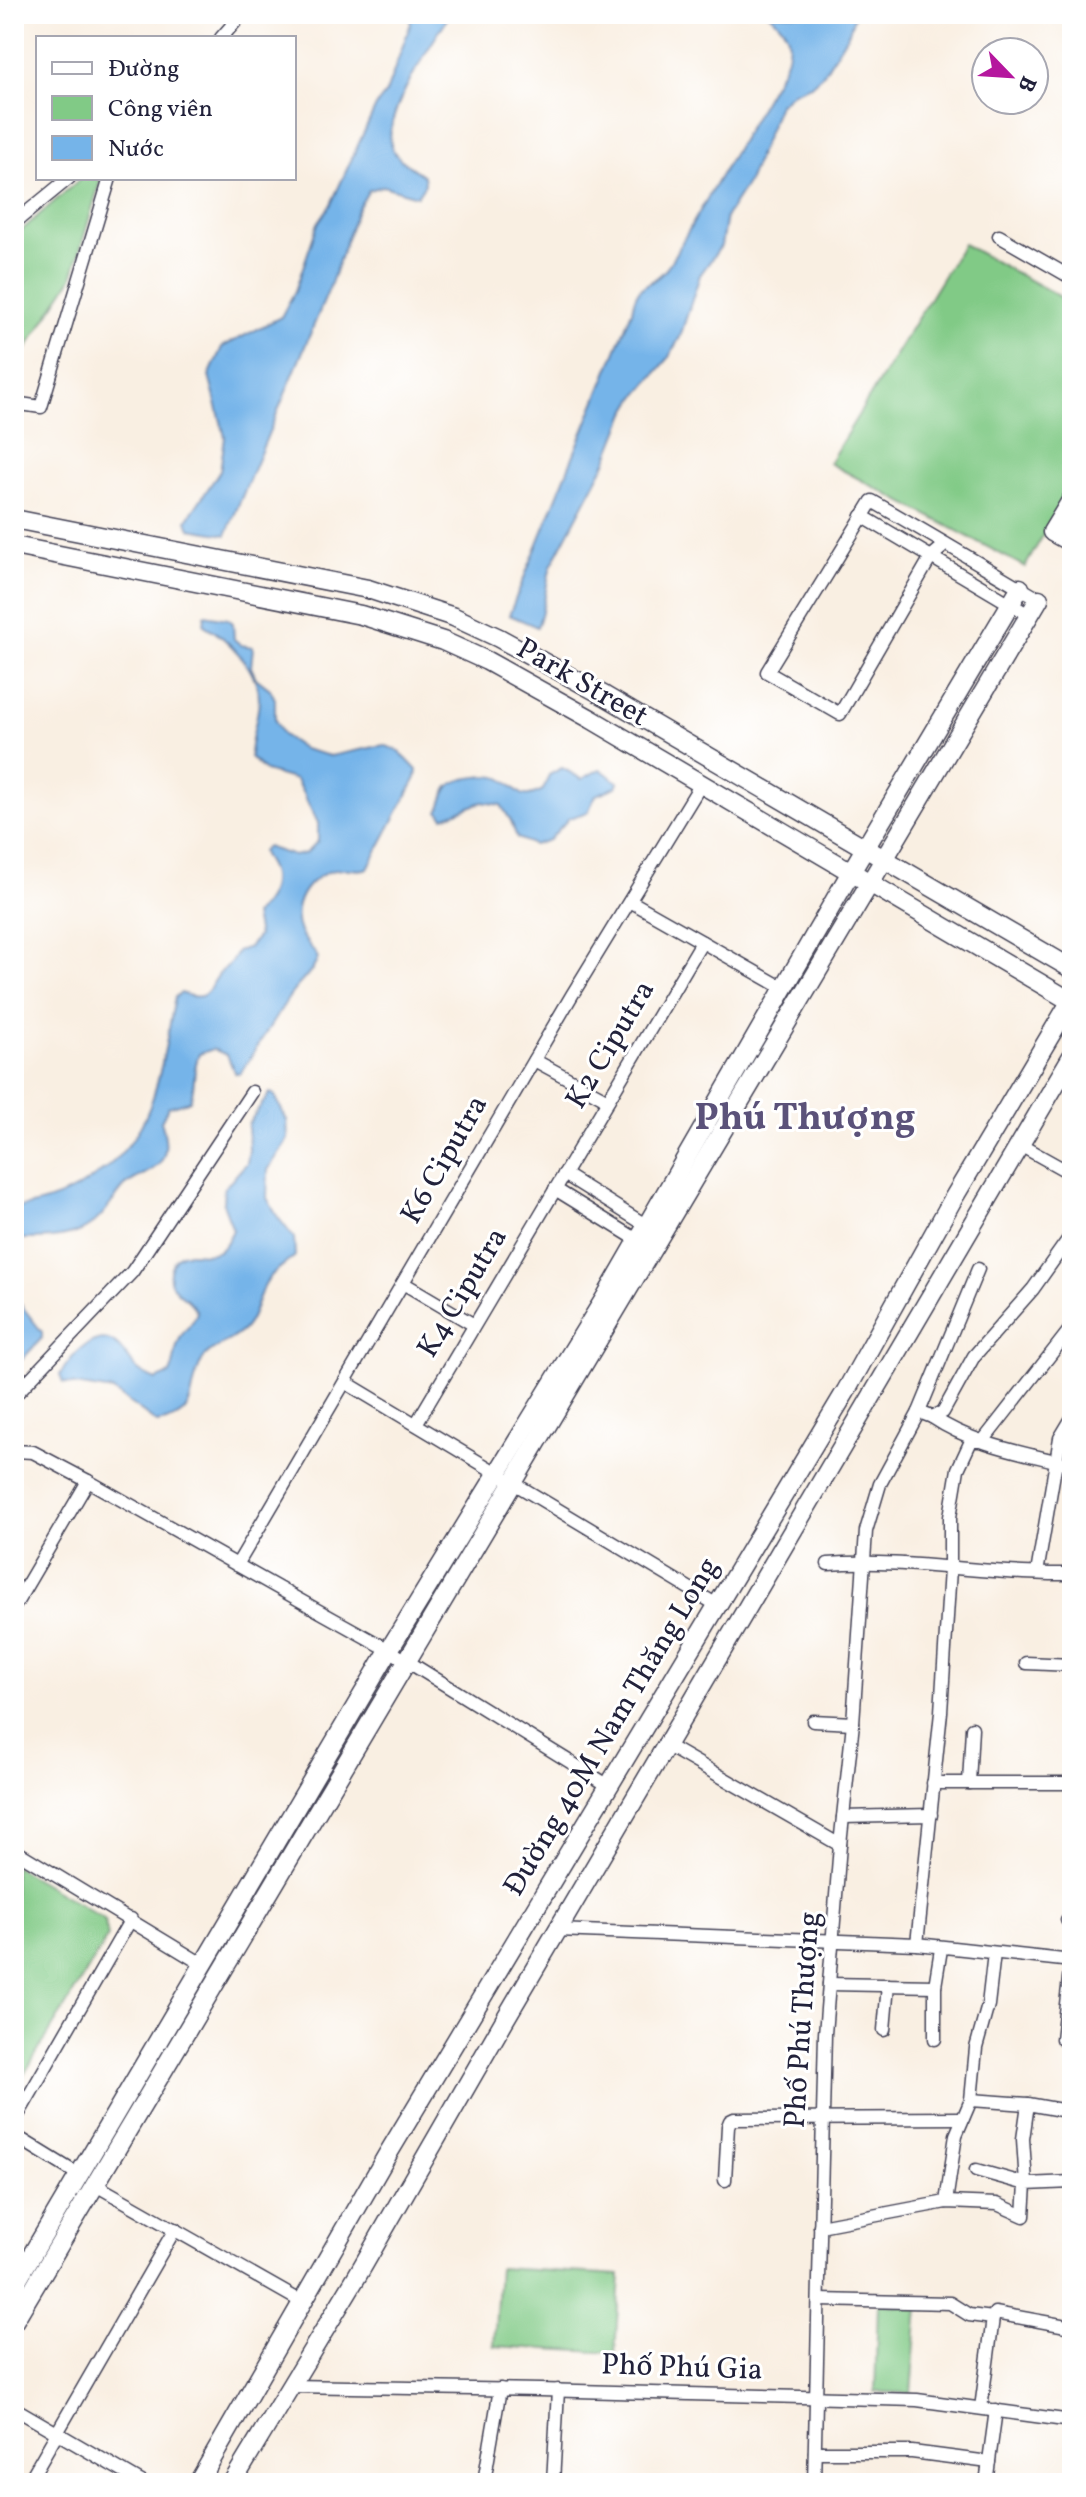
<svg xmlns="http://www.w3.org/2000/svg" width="1086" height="2497" viewBox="0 0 1086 2497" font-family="Vollkorn,serif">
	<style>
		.green { fill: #81ca86; stroke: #527660; stroke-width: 2 }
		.water { fill: #75b4e9; stroke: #4c6b92; stroke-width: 2 }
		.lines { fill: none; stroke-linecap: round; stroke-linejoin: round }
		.street-casing { stroke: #424154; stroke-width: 15 }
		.secondary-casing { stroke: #424154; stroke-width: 21 }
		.street { stroke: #fff; stroke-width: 12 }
		.secondary { stroke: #fff; stroke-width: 18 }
		.labels { text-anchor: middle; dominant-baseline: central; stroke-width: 6; stroke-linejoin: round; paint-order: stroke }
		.street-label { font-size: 30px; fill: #22223b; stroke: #fff }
		.district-label { font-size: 38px; font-weight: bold; fill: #5b527a; stroke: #fff }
	</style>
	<rect width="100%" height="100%" fill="#fff"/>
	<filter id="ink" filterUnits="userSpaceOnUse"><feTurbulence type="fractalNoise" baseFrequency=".0125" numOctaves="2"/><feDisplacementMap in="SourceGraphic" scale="16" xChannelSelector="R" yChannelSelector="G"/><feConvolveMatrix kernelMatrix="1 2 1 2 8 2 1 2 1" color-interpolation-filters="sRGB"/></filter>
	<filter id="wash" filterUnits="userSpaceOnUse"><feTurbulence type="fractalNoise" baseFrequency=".006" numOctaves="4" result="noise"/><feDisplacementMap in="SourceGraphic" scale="32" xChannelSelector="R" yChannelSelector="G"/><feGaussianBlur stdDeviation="1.8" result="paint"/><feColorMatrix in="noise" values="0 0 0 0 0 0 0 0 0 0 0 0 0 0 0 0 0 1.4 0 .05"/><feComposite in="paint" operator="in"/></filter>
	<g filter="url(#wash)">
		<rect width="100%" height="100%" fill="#f9efe2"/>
		<!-- green -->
		<g class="green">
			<polygon points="81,178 101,178 72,278 14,368 14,237"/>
			<polygon points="963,244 1072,303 1072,485 1025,567 829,463"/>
			<polygon points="14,1866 104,1919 108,1936 14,2091"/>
			<polygon points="499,2268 620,2275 615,2353 494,2346"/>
			<polygon points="878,2304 918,2307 911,2393 875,2392"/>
		</g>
		<!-- water -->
		<g class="water">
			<path d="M408,14H450C433,43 380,116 392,148C396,159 414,169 424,176L425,184L417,196L383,186L369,190L357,210L329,289L226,535L190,529L187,520L220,471L225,437L209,376L222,347L281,317L295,291L318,223L331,204L376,106L386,93L411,23Z"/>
			<path d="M769,14H855L849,32L824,73L811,85L793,92L779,104L748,182L726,216L721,246L700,275L680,337L668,359L635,398L626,413L607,460L551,566C545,587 545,609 537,627L509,615L632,311C637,278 648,291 667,268L784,66C793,40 790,31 769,14Z"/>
			<path d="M205,615L228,619L233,623L234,639L241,645L253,647L251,667L256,678L270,689L275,699V720L283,735L303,749L330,756L384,745L399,751L417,770L416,778L368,868C358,872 353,868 343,869C313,870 287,902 300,932C304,941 313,948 318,958C314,972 301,980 292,993C274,1019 257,1047 240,1074L235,1073L227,1055L213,1049L199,1054C192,1070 196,1085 190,1101L168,1107L161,1121C165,1134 169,1151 160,1163C152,1173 134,1177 124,1187C111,1202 100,1223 81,1231C60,1240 36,1239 14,1239V1208C73,1201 129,1163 150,1106C162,1072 168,1032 175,997L181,993C210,1004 207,988 221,972C229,964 233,962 237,951L249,947L258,936L254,915C266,903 276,889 271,871C269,864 264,859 262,852L266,847L294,856L306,853L318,841V823L296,780L265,771L250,757C250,737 258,720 259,700C259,670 228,638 204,625Z"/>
			<path d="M562,768L582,779L600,769L618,782L616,787L596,795L588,812L569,818L549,840L534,845L517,838L511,821L501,805L482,802L444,817L439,811C442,803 444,793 449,787C457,777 494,773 504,780C521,791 519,802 543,790L549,775Z"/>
			<path d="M270,1093L274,1094L287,1121L288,1139L268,1170L267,1198L277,1216L294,1238L295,1256C286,1264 273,1271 267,1281C256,1297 256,1316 243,1330C232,1341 212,1347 203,1359C185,1389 203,1416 157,1423L113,1391L63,1383L60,1375C70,1358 97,1324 119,1347C136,1365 130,1369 156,1380L170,1374C176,1361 174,1351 179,1341C183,1328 193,1327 197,1312C188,1296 184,1300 175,1289C170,1284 169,1277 170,1271C177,1243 194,1257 212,1253C224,1251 228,1240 233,1230L223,1203L224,1188L247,1163L249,1150L248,1124Z"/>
			<polygon points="14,1296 42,1332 42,1338 14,1368"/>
		</g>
	</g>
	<g filter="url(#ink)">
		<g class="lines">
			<defs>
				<g id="street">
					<polyline points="221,38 242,14"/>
					<polyline points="14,223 69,178"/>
					<polyline points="999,236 1072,278"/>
					<polyline points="14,403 41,407 110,178"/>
					<polyline points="862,516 1029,615"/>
					<path d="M946,544L931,557L840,714L767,672L872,501C928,533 983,566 1039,599"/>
					<polyline points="630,901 785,989"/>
					<polyline points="534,1060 608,1100"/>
					<polyline points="1020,1145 1072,1174"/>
					<polyline points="564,1174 652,1229"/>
					<polyline points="555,1189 644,1244"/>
					<polyline points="403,1283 474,1325"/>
					<polyline points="345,1382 717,1605"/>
					<polyline points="14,1396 132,1272 252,1092"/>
					<polyline points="919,1412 932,1417 943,1412 974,1356 1033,1289 1072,1234"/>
					<path d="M932,1417C973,1445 1025,1453 1072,1465"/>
					<polyline points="416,1424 702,942"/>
					<polyline points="983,1441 1072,1327"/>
					<polyline points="14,1451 33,1452 88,1481 326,1615 389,1650 609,1786"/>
					<path d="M828,1564C909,1558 991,1576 1072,1574"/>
					<polyline points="237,1565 572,995 701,784"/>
					<polyline points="1037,1573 1060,1438 1072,1418"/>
					<polyline points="14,1607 88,1481"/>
					<polyline points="1026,1663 1072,1665"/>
					<polyline points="813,1721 853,1723"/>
					<polyline points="666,1745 840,1845"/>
					<polyline points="933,1783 1072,1783"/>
					<polyline points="969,1783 972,1728"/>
					<polyline points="843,1817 931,1815"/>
					<polyline points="14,1850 202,1964"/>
					<polyline points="1067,1920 1072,1921"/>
					<polyline points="557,1930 917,1944 1072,1961"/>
					<polyline points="917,1944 941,1712 950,1569 950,1517 958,1469 971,1441 983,1441"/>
					<polyline points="829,1984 935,1986"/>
					<polyline points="884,2030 888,1985"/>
					<polyline points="935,2039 935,1986 941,1949"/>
					<polyline points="1062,2039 1071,1961"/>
					<polyline points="971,2100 1028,2104 1072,2112"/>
					<polyline points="14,2122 131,1919"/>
					<polyline points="14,2135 79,2175"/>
					<polyline points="976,2170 1026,2184 1023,2139 1028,2104"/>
					<polyline points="725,2180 728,2126 730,2121 734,2119 963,2118"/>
					<polyline points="94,2184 302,2302"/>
					<polyline points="946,2202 956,2135 971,2100 976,2048 988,2005 994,1953"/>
					<polyline points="820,2226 946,2202 997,2204 1024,2216 1026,2184 1072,2182"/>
					<polyline points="819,2300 950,2303 969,2315 993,2318 995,2313 1072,2327"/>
					<polyline points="289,2386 540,2390 917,2400 1072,2421"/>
					<polyline points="14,2408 143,2483"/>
					<polyline points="981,2408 993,2318"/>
					<polyline points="815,2452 912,2452 989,2462"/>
					<polyline points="485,2476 500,2389"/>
					<polyline points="28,2483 175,2229"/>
					<polyline points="553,2483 558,2390"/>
					<polyline points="814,2483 825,2034 840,1845 853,1723 866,1531 880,1484 919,1412 978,1269"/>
					<polyline points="986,2483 996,2410"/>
				</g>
				<g id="secondary">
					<polyline points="1072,499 1052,532 1072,543"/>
					<polyline points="14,519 368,589 454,617 499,638 605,696 1072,969"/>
					<polyline points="14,546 361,615 443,641 487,661 591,719 1072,1002"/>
					<polyline points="14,2285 389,1650 605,1298 851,872 1020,588"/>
					<polyline points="14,2321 1039,599"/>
					<polyline points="198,2483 386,2157 846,1391 953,1199 1072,999"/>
					<polyline points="232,2483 357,2276 504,2021 1072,1056"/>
				</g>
			</defs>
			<!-- street casing -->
			<use href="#street" class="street-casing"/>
			<!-- secondary casing -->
			<use href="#secondary" class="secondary-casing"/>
			<!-- street -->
			<use href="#street" class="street"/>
			<!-- secondary -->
			<use href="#secondary" class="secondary"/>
		</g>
	</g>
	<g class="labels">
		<!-- street labels -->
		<g class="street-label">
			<text transform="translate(582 683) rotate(30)">Park Street</text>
			<text transform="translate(611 1045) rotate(-59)">K2 Ciputra</text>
			<text transform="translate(445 1160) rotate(-60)">K6 Ciputra</text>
			<text transform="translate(463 1293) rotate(-59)">K4 Ciputra</text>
			<text transform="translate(612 1727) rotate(-59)">Đường 40M Nam Thăng Long</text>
			<text transform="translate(803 2020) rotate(-86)">Phố Phú Thượng</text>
			<text transform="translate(682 2368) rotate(2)">Phố Phú Gia</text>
		</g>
		<!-- district labels -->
		<g class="district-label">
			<text x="805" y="1119">Phú Thượng</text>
		</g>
	</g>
	<!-- margin -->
	<rect width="1086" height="2497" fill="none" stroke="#fff" stroke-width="48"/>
	<!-- legend -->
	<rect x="36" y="36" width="260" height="144" fill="#ffffff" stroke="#a7a7b1" stroke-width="2"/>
	<rect x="52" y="62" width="40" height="12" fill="#ffffff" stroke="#a7a7b1" stroke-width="2"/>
	<text x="108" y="76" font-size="24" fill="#22223b">Đường</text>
	<rect x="52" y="96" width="40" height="24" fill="#81ca86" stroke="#a7a7b1" stroke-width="2"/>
	<text x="108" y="116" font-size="24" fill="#22223b">Công viên</text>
	<rect x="52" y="136" width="40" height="24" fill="#75b4e9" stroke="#a7a7b1" stroke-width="2"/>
	<text x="108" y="156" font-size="24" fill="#22223b">Nước</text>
	<!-- north arrow -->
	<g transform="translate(1010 76) rotate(115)"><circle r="38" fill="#ffffff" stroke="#a7a7b1" stroke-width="2"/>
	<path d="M0-6L14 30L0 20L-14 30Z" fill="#b5179e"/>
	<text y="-12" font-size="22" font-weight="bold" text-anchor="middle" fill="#22223b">B</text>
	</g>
</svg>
